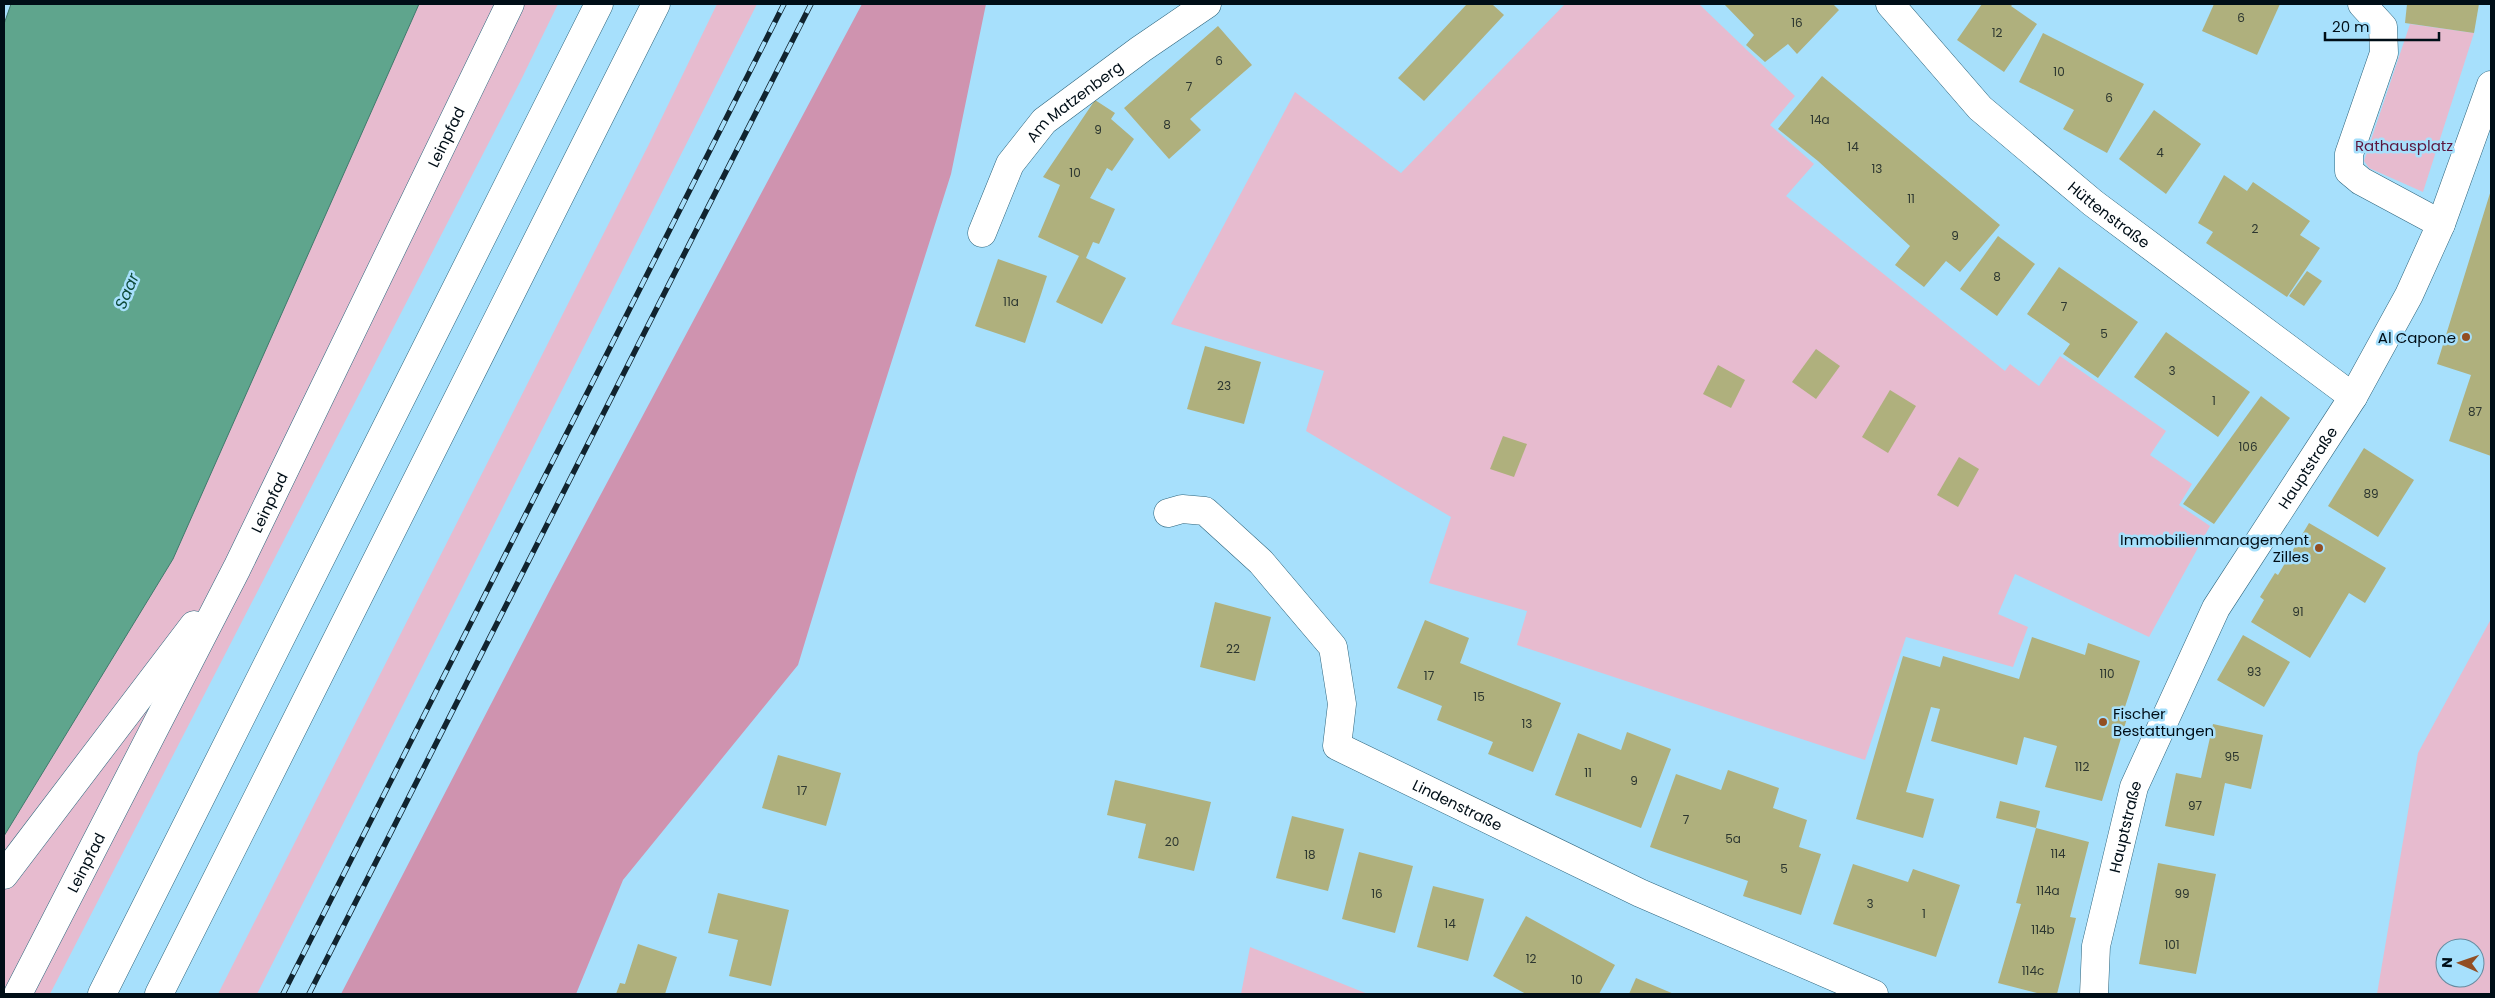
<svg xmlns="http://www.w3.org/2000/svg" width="2495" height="998" viewBox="0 0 2495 998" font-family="Poppins,sans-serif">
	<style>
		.green { fill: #e7bbcf; fill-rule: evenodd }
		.forest { fill: #cf93af }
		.water { fill: #5fa58d; stroke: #42786a }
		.building { fill: #afb07d }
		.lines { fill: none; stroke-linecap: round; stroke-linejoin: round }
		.minor-casing { stroke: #2d647c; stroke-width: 29 }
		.major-casing { stroke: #2d647c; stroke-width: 29 }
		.highway-casing { stroke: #2d647c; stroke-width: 29 }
		.minor { stroke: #fff; stroke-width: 28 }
		.major { stroke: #fff; stroke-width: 28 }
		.highway { stroke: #fff; stroke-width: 28 }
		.rail-casing { stroke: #11242f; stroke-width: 5.5 }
		.rail { stroke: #a7e0fc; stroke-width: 4; stroke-dasharray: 11; stroke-linecap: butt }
		.poi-dot { fill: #924e23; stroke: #a7e0fc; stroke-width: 2 }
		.labels { text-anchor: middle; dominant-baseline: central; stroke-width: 5; stroke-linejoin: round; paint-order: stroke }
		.number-label { font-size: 12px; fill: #2c3630 }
		.street-label { font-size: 15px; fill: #000e17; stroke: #a7e0fc }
		.park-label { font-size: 15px; fill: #5c163e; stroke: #a7e0fc }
		.poi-label { font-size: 15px; fill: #000e17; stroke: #a7e0fc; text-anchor: end }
		.water-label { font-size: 16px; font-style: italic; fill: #0d4938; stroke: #a7e0fc }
	</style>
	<rect width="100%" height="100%" fill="#a7e0fc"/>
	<!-- green -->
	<g class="green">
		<polygon points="419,4 558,4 520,82 50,994 4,994 4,836 173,559"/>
		<polygon points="717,4 757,4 257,994 218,994 648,146"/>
		<polygon points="1565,4 1699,4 1795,96 1770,125 1814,164 1786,196 2005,371 2010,364 2039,386 2060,356 2166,431 2150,455 2192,484 2179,505 2210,526 2149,637 2015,574 1998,614 2028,627 2013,667 1906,637 1865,760 1517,645 1527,611 1429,583 1451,517 1306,431 1324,371 1171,324 1295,92 1401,173"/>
		<polygon points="2410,24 2474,33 2423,192 2369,168 2364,161"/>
		<path d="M2491,619V994H2377L2418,753ZM2445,948H2475V978H2445Z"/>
		<polygon points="1250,947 1368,994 1241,994"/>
	</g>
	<!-- forest -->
	<polygon class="forest" points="862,4 986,4 951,174 856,474 798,665 623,880 576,994 341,994 552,586"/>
	<!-- water -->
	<polygon class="water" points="11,4 419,4 173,559 4,836 4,24"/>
	<!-- building -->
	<g class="building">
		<polygon points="1467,4 1492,4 1504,15 1424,101 1398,78"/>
		<polygon points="1724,4 1833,4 1839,10 1797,54 1788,44 1765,62 1746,45 1754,35"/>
		<polygon points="1982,4 2013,4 2011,6 2037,24 2004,72 1957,40"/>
		<polygon points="2214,4 2280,4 2257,55 2202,31"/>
		<polygon points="2407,4 2479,4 2474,33 2405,23"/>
		<polygon points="1218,26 1252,65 1190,119 1201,130 1169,159 1124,108"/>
		<polygon points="2043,33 2144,84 2107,153 2063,129 2074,110 2019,82"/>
		<polygon points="1822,76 2000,225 1960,272 1946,261 1924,287 1895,265 1910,246 1818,161 1778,129"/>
		<polygon points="1095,100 1115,113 1111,119 1134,139 1112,171 1107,168 1090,198 1115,209 1099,244 1093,242 1086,258 1126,278 1102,324 1056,302 1079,256 1038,237 1060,185 1043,177"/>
		<polygon points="2154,110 2201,144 2166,194 2119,159"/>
		<polygon points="2224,175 2247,191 2253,182 2310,221 2300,235 2320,248 2287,297 2206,243 2213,232 2198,223"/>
		<polygon points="2491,190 2491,456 2449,441 2471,375 2437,364"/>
		<polygon points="1998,236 2035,264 1997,316 1960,289"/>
		<polygon points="998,259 1047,276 1025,343 975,326"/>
		<polygon points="2059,267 2138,322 2098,378 2063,354 2070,344 2027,314"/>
		<polygon points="2307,271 2322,281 2304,306 2289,296"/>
		<polygon points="2166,332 2250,392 2218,437 2134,377"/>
		<polygon points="1205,346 1261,362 1244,424 1187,409"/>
		<polygon points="1816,349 1840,366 1816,399 1792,382"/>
		<polygon points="1718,365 1745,380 1731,408 1703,394"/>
		<polygon points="1890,390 1916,406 1888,453 1862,437"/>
		<polygon points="2261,396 2290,418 2214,524 2183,504"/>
		<polygon points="1503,436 1527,444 1514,477 1490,469"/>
		<polygon points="2364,448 2414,480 2378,537 2328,506"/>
		<polygon points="1959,457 1979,469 1958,507 1937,495"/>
		<polygon points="2309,523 2386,568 2365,603 2349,593 2310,658 2251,622 2264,600 2260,597 2275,573 2278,575"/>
		<polygon points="1215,602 1271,617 1255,681 1200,667"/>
		<polygon points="1425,620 1469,638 1460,663 1561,703 1533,772 1488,754 1493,742 1437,720 1442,706 1397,688"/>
		<polygon points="2243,635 2290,662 2264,707 2217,680"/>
		<polygon points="2032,637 2085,655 2088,643 2140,661 2123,713 2128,715 2102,801 2045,787 2057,746 2024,737 2017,765 1931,741 1940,709 1931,707 1906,792 1934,799 1923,838 1856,819 1903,656 1940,667 1943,656 2019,679"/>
		<polygon points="2213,724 2263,735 2251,789 2225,783 2214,836 2165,826 2176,773 2201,778"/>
		<polygon points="1627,732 1671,749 1641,828 1555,795 1578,733 1621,750"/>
		<polygon points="778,755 841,773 826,826 762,808"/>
		<polygon points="1728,770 1779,788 1773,808 1807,820 1799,847 1821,854 1801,915 1743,896 1748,881 1650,847 1676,774 1721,790"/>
		<polygon points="1115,780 1211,802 1194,871 1138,858 1146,824 1107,815"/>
		<polygon points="2000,801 2040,811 2036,828 2089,842 2070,917 2076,918 2057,994 2041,994 1998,983 2021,904 2016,903 2036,828 1996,818"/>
		<polygon points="1292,816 1344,829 1328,891 1276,878"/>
		<polygon points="1359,852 1413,866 1395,933 1342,919"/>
		<polygon points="2158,863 2216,874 2196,974 2139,964"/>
		<polygon points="1853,864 1908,882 1913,869 1960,885 1936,957 1833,924"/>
		<polygon points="1433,886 1484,899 1468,961 1417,947"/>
		<polygon points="718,893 789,910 771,986 729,976 738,940 708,933"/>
		<polygon points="1526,916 1615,965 1599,994 1526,994 1493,976"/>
		<polygon points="638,944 677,957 665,994 616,994 620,983 625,984"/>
		<polygon points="1636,978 1674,994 1629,994"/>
	</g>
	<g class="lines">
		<defs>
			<g id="minor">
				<path id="s1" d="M1890,4L1980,108L2093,203L2353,397"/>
				<polyline points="2362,4 2383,27 2384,53 2349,154 2349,171 2361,181 2441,224"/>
				<path id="s2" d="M982,233L1010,164L1044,121L1141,49L1207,4"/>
				<path id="s3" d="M1168,513L1182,509L1205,511L1261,562L1333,647L1342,704L1337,746L1640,893L1874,994"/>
				<polyline points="4,875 194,625"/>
				<path id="s4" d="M18,994L237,568L510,4"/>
			</g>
			<g id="major">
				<path id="s5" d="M2094,994L2096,946L2134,787L2216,608L2353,397L2409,295L2441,224L2491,85"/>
			</g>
			<g id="highway">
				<polyline points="102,994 599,4"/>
				<polyline points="159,994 656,4"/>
			</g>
		</defs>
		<!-- minor casing -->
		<use href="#minor" class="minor-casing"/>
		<!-- major casing -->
		<use href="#major" class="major-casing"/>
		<!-- highway casing -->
		<use href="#highway" class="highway-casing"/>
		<!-- minor -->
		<use href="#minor" class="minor"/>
		<!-- major -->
		<use href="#major" class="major"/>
		<!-- highway -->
		<use href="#highway" class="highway"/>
		<defs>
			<g id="rail">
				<polyline points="283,994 784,4"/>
				<polyline points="309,994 811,4"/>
			</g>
		</defs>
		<!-- rail casing -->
		<use href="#rail" class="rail-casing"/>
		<!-- rail -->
		<use href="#rail" class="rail"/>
	</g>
	<!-- markers -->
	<g class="poi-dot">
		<circle cx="2466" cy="337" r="5"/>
		<circle cx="2319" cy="548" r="5"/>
		<circle cx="2103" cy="722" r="5"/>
	</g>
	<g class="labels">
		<!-- number labels -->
		<g class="number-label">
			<text x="2241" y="17">6</text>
			<text x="1797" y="22">16</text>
			<text x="1997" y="32">12</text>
			<text x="1219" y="60">6</text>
			<text x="2059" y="71">10</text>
			<text x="1189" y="86">7</text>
			<text x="2109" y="97">6</text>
			<text x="1820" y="119">14a</text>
			<text x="1167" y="124">8</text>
			<text x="1098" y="129">9</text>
			<text x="1853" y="146">14</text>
			<text x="2160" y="152">4</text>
			<text x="1877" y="168">13</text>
			<text x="1075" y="172">10</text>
			<text x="1911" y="198">11</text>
			<text x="2255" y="228">2</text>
			<text x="1955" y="235">9</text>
			<text x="1997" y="276">8</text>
			<text x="1011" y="301">11a</text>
			<text x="2064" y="306">7</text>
			<text x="2104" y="333">5</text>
			<text x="2172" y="370">3</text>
			<text x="1224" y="385">23</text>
			<text x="2214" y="400">1</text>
			<text x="2475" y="411">87</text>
			<text x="2248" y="446">106</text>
			<text x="2371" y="493">89</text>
			<text x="2298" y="611">91</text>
			<text x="1233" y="648">22</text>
			<text x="2254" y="671">93</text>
			<text x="2107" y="673">110</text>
			<text x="1429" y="675">17</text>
			<text x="1479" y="696">15</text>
			<text x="1527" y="723">13</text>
			<text x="2232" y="756">95</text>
			<text x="2082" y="766">112</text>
			<text x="1588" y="772">11</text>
			<text x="1634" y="780">9</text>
			<text x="802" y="790">17</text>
			<text x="2195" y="805">97</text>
			<text x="1686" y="819">7</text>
			<text x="1733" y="838">5a</text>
			<text x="1172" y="841">20</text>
			<text x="2058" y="853">114</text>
			<text x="1310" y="854">18</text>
			<text x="1784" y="868">5</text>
			<text x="2048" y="890">114a</text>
			<text x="1377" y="893">16</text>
			<text x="2182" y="893">99</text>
			<text x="1870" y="903">3</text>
			<text x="1924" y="913">1</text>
			<text x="1450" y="923">14</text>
			<text x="2043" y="929">114b</text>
			<text x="2172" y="944">101</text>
			<text x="1531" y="958">12</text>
			<text x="2033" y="970">114c</text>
			<text x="1577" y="979">10</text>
		</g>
		<!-- street labels -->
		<g class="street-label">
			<text stroke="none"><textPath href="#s2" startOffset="165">Am Matzenberg</textPath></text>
			<text stroke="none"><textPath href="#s4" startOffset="958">Leinpfad</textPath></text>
			<text stroke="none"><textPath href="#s1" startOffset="305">Hüttenstraße</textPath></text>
			<text stroke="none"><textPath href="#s5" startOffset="576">Hauptstraße</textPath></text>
			<text stroke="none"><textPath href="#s4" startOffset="552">Leinpfad</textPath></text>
			<text stroke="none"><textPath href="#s3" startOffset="459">Lindenstraße</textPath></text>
			<text stroke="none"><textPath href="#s5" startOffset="171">Hauptstraße</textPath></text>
			<text stroke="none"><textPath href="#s4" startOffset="148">Leinpfad</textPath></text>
		</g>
		<!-- park labels -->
		<g class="park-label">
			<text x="2404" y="145">Rathausplatz</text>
		</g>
		<!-- poi labels -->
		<g class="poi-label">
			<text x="2456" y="337">Al Capone</text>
			<text x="2309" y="539">Immobilienmanagement<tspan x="2309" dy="17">Zilles</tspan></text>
			<text x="2113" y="713" text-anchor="start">Fischer<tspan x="2113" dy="17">Bestattungen</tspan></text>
		</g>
		<!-- water labels -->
		<g class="water-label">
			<text transform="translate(127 291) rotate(-67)">Saar</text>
		</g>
	</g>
	<!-- border -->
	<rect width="2495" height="998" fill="none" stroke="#000e17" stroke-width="10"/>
	<!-- north arrow -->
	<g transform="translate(2460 963) rotate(272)"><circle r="24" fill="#a7e0fc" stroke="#648ca0"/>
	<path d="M0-4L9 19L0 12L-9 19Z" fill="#924e23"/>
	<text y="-8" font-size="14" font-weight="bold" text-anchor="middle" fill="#000e17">N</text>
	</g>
	<!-- scale -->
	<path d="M2325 32v8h114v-8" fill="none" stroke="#000e17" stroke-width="2.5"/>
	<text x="2332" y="32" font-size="15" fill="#000e17" stroke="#a7e0fc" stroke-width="4" paint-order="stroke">20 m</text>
</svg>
